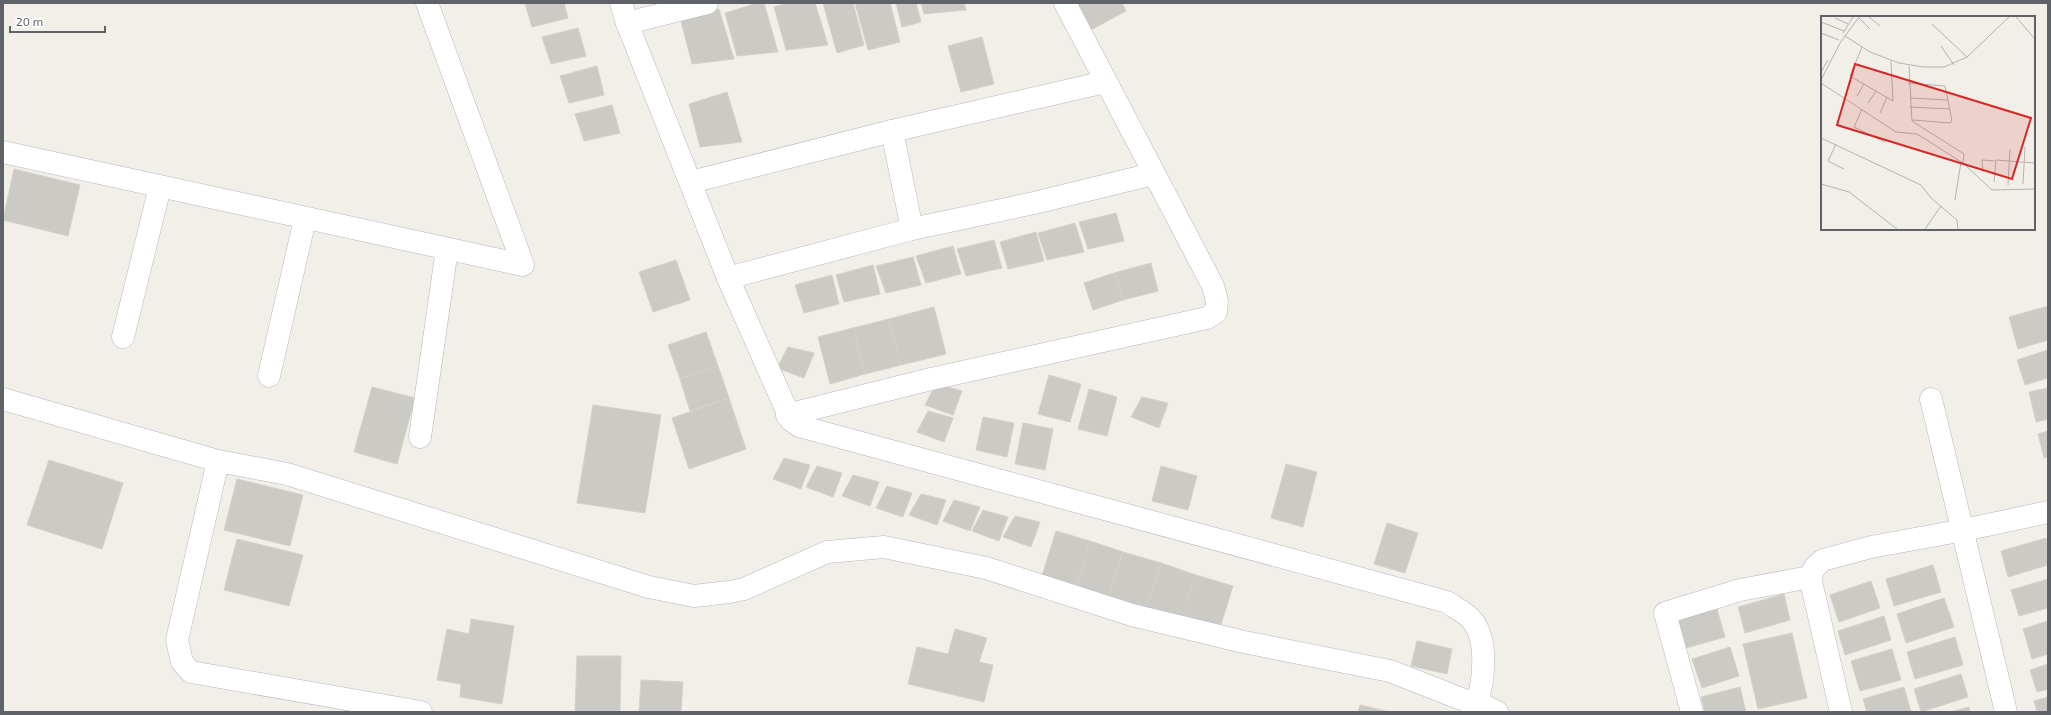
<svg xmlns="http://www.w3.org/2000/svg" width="2051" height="715" viewBox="0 0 2051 715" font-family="'Exo 2',sans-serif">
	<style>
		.building { fill: #cccac5; stroke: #d6d1c6 }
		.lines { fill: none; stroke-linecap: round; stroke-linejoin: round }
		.minor-casing { stroke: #b5b8bc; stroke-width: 23 }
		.minor { stroke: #fff; stroke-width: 22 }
		.inset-road { fill: none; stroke: #b3b3b1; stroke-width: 1 }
		.view { fill: #d62828; fill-opacity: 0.15; stroke: #d62828; stroke-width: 2 }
		.inset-edge { fill: none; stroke: #5f6368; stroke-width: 2 }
	</style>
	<rect width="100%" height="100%" fill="#f1efe8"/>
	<!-- building -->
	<g class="building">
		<polygon points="525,3 564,3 568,18 532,27"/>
		<polygon points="758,3 764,3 778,52 737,56 725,13"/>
		<polygon points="787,3 815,3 828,45 786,50 774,7"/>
		<polygon points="823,3 853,3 864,45 837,53"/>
		<polygon points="855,3 890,3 900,42 868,50"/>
		<polygon points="896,3 916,3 921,22 902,27"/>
		<polygon points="921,3 964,3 966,10 924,14"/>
		<polygon points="1074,3 1122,3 1126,11 1089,31"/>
		<polygon points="719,9 734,59 692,64 681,21"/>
		<polygon points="578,28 586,56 551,64 542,37"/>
		<polygon points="982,37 994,84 961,92 948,46"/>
		<polygon points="597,66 604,95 569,103 560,76"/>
		<polygon points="727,92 742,142 700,147 689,104"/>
		<polygon points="612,105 620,133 584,141 575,114"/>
		<polygon points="14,169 80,185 68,236 3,220"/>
		<polygon points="1116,213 1124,241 1088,249 1079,222"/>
		<polygon points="1075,223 1084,252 1047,260 1038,233"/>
		<polygon points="1036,232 1044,261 1008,269 1000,242"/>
		<polygon points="994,240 1002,268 966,276 957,249"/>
		<polygon points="953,246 961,274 926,283 916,256"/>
		<polygon points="913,257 921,285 886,293 876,266"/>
		<polygon points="676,260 690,300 653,312 639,272"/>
		<polygon points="1151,263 1158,291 1123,300 1114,273"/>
		<polygon points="873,265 880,294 844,302 836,275"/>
		<polygon points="1114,273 1123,300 1093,310 1084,283"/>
		<polygon points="832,275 839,304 804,313 795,285"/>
		<polygon points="2048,306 2048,340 2018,349 2009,317"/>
		<polygon points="934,307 946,354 901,365 889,319"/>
		<polygon points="889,319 901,365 865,374 853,328"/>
		<polygon points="853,328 865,374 830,384 818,337"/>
		<polygon points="706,332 718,366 680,379 668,345"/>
		<polygon points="788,347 814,353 804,378 777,368"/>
		<polygon points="2048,350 2048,378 2025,385 2017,360"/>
		<polygon points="718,366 729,398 690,411 680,379"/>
		<polygon points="1049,375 1081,384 1070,422 1038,414"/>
		<polygon points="936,384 962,391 953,415 925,405"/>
		<polygon points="372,387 415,398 397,464 354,452"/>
		<polygon points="2048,388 2048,419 2036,422 2029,392"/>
		<polygon points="1089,389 1117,397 1107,436 1078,429"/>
		<polygon points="1142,397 1168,403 1159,428 1131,417"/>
		<polygon points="729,398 746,449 689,469 672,418"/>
		<polygon points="593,405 661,415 645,513 577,503"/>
		<polygon points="928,411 953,418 944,442 917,432"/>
		<polygon points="983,417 1014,423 1007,457 976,450"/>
		<polygon points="1023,423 1053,429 1045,470 1015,464"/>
		<polygon points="2048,431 2048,457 2044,458 2038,434"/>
		<polygon points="784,458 810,465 801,489 773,479"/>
		<polygon points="49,460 123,483 102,549 27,525"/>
		<polygon points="1286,464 1317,472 1303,527 1271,518"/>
		<polygon points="817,466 842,473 833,497 806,487"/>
		<polygon points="1161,466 1197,476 1188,510 1152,501"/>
		<polygon points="853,475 879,482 870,506 842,496"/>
		<polygon points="237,479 303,495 290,546 224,530"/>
		<polygon points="887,486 912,493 903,517 876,508"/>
		<polygon points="921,494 946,500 937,525 909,515"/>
		<polygon points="954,500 980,507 970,531 943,521"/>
		<polygon points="983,510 1008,517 999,541 972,531"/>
		<polygon points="1015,516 1040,522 1031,547 1003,537"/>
		<polygon points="1387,523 1418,533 1405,573 1374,564"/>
		<polygon points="1056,531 1090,541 1075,589 1041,579"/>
		<polygon points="2046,538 2048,546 2048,565 2008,577 2001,551"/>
		<polygon points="237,539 303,555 289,606 224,590"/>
		<polygon points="1090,541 1123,552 1108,599 1075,589"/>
		<polygon points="1123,552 1161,563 1145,611 1108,599"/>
		<polygon points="1161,563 1196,575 1181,622 1145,611"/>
		<polygon points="1933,565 1941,592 1894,606 1886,579"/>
		<polygon points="1196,575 1233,586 1218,634 1181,622"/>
		<polygon points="2048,579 2048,608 2019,616 2011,590"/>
		<polygon points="1871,581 1880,608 1839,622 1830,595"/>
		<polygon points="1784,594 1790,620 1745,633 1738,607"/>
		<polygon points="1944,598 1954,627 1906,643 1897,614"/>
		<polygon points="1717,609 1725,637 1686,648 1677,620"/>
		<polygon points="1884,616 1891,640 1845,655 1838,631"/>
		<polygon points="471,619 514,626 502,704 460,697 461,684 437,680 447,629 469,634"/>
		<polygon points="2048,621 2048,654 2032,659 2023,629"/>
		<polygon points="955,629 987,638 979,662 993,665 984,702 908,684 917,647 948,654"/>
		<polygon points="1792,633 1807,698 1758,709 1743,644"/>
		<polygon points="1955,637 1963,665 1915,679 1907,652"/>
		<polygon points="1417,641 1452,649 1447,674 1411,666"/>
		<polygon points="1730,647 1739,676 1702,688 1692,659"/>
		<polygon points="1892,649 1901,680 1860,691 1851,661"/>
		<polygon points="577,656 621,656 620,712 575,712"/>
		<polygon points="2048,664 2048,689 2037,692 2030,670"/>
		<polygon points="1961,674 1968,697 1921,712 1914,689"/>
		<polygon points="641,680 683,682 681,712 639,712"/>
		<polygon points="1740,687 1746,712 1705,712 1701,697"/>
		<polygon points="1904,687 1911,712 1867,712 1863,699"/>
		<polygon points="2048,697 2048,712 2037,712 2034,701"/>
		<polygon points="1360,705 1390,712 1358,712"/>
		<polygon points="1969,707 1970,712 1951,712"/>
	</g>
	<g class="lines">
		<defs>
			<g id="minor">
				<polyline points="627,23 707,3"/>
				<polyline points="892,131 912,229"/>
				<polyline points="3,152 523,265 427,3"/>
				<polyline points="691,182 892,131 1105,82"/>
				<polyline points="728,278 912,229 1034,203 1153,174"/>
				<polyline points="123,337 160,187"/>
				<polyline points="269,376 305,219"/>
				<path d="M3,399L218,461L287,474L649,587L694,596L729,592L744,589L827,552L884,547L986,568L1132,615L1244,642L1390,671L1464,700L1477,702C1484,680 1489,637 1470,618C1464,612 1454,607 1447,602L799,426L791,420L728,278L627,23L621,3"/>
				<polyline points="1931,399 2006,712"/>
				<polyline points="787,415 931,379 1207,318 1216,312 1217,301 1213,286 1065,3"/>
				<polyline points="420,437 447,249"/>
				<polyline points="218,461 177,640 182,662 191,672 421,712"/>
				<polyline points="1477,702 1497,712"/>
				<polyline points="1692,712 1665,613 1740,590 1810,577"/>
				<polyline points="1841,712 1810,577 1815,567 1823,560 1871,547 1964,530 2048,512"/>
			</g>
		</defs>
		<!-- minor casing -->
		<use href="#minor" class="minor-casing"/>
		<!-- minor -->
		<use href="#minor" class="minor"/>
	</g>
	<!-- overview -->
	<g transform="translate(1821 16)">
		<rect width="214" height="214" fill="#f1efe8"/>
		<path class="inset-road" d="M37,1L49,13M48,1L59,10M195,1L214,23M14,2L27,8M0,6L23,15M111,8L146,41M0,17L18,24M22,17L32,1M24,20L49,36L78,47L102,51H123L146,41L188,1M120,30L133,49M41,31L29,60L72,85L70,45M214,32V45M0,56L7,44M0,64L19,27L38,1M0,67L75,116L96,118L142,147L143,138L91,105L88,50M87,67L124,70L131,105L129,107L92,104M36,80L43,68M89,82L127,84M47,87L55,75M89,91L129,93M41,93L33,111L64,126M59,97L66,81M0,122L100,169L110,182L136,204L137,213M15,128L7,145L23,153M142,147L171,174L214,173M162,156L161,144L174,145M173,166L175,144L214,147M0,168L28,176L76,213M202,168L204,131M187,169L189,133M134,184L140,146M104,213L120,190"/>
		<path class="view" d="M34,48L210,102L191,163L16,109Z"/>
		<rect width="214" height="214" class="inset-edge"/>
	</g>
	<!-- border -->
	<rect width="2051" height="715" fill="none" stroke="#5f6368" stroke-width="8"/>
	<!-- scale -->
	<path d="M10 26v6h95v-6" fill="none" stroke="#5f6368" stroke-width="2"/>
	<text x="16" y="26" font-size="12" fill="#5f6368" stroke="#ffffff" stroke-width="3" paint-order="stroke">20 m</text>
</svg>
